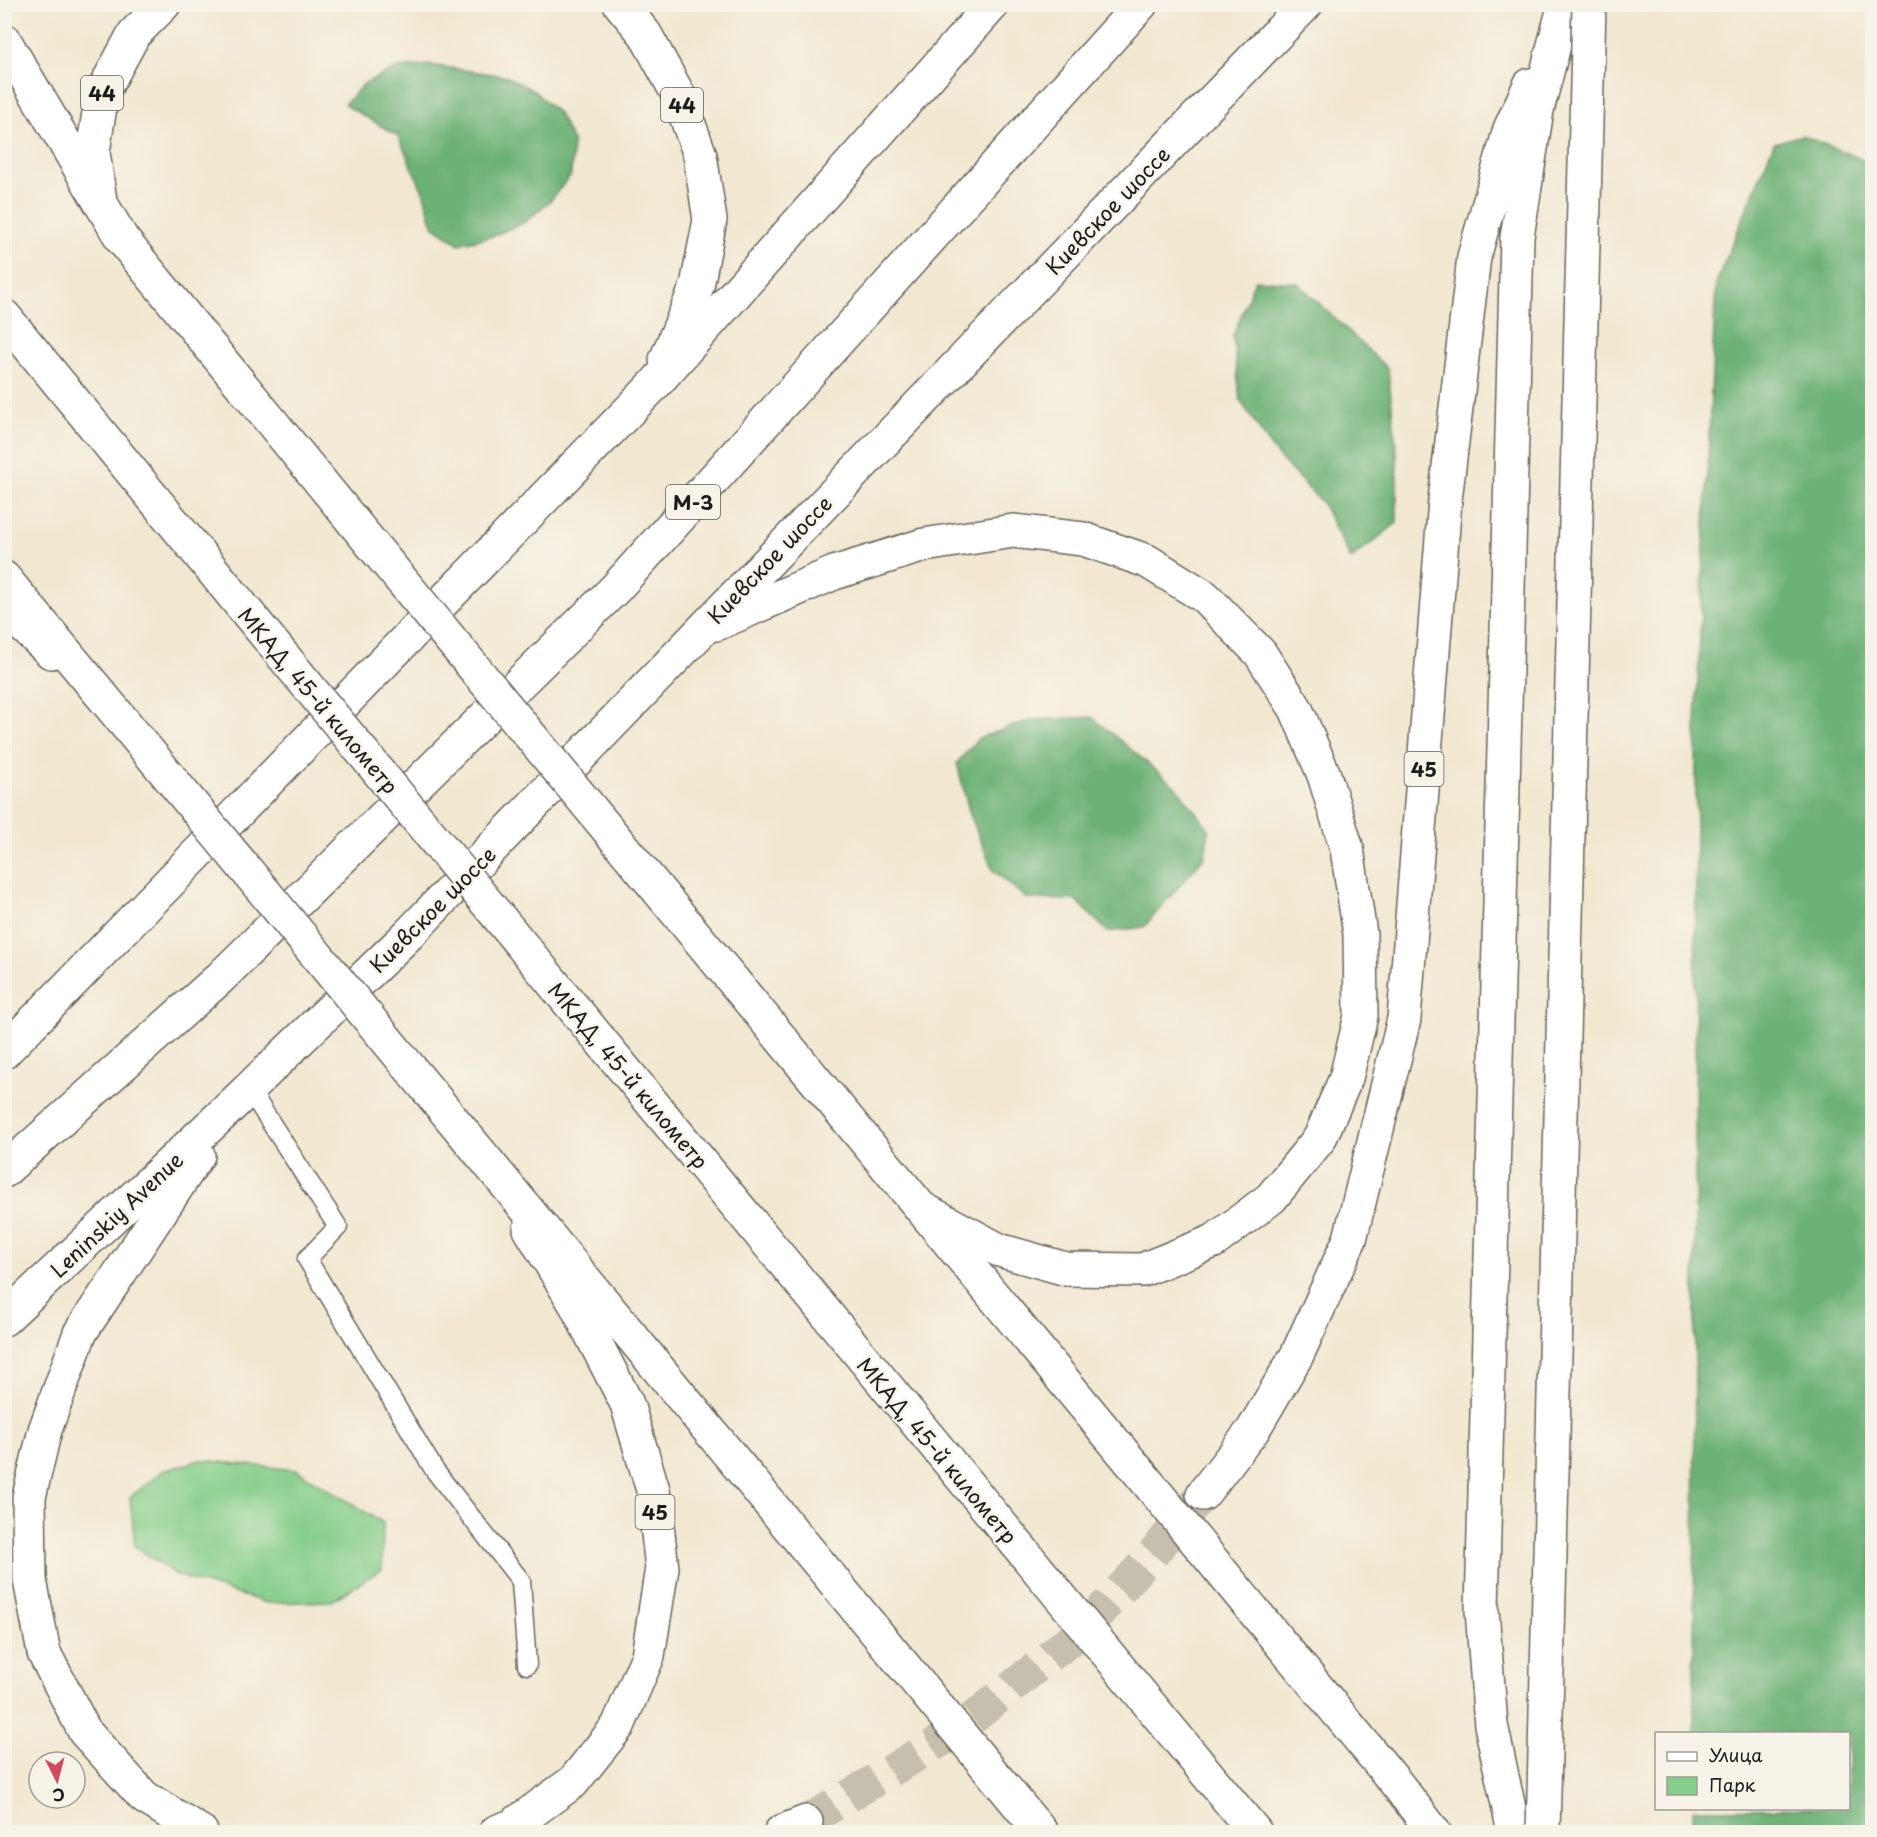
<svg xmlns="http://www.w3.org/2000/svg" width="1877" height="1837" viewBox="0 0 1877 1837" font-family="'Playpen Sans',sans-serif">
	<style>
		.green { fill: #85ce8a; stroke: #507553; stroke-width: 1.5 }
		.forest { fill: #6cb176; stroke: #446649; stroke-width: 1.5 }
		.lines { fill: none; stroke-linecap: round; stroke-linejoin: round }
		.highway-tunnel { stroke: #c7bfad; stroke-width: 33; stroke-dasharray: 33 16; stroke-linecap: butt }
		.lane-casing { stroke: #67635b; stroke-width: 21 }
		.primary-casing { stroke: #67635b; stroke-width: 36 }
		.highway-casing { stroke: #67635b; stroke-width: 36 }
		.lane { stroke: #fff; stroke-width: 18 }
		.primary { stroke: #fff; stroke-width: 33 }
		.highway { stroke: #fff; stroke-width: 33 }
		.highway-bridge-casing { stroke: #67635b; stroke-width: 36; stroke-linecap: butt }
		.highway-bridge { stroke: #fff; stroke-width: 33 }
		.labels { text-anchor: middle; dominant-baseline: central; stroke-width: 4.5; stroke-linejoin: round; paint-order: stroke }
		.shield { fill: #f7f3e8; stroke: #5e5c59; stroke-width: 1.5 }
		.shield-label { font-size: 20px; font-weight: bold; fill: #1c1c1c }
		.street-label { font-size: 21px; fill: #1c1c1c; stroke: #f7f3e8 }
	</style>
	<rect width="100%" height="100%" fill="#f7f3e8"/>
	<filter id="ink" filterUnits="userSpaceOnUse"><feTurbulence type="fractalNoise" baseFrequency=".0167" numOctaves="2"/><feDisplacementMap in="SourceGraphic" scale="12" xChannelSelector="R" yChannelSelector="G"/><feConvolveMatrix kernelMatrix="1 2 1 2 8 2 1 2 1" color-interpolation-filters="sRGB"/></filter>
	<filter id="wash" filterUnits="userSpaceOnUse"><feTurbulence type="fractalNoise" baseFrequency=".008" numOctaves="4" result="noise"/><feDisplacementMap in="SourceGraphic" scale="24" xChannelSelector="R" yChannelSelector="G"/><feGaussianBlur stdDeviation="1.35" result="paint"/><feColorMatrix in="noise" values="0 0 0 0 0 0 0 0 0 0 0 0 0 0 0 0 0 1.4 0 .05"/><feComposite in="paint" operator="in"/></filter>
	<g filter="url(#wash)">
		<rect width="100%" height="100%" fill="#f2e8d1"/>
		<!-- green -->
		<polygon class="green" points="200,1460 297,1470 383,1523 382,1569 332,1601 267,1603 176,1575 135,1546 130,1497 163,1471"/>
		<!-- forest -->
		<g class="forest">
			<polygon points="430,65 506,76 534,91 558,113 573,142 571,175 550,201 525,222 493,236 459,244 433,226 424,194 398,136 344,104 365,83 398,68"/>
			<polygon points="1802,135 1864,160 1872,174 1872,1832 1693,1832 1693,1809 1848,1808 1848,1734 1694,1733 1696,722 1716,283 1774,143"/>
			<polygon points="1255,280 1298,283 1388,369 1397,456 1397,523 1351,559 1322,503 1275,453 1240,400 1233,336"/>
			<polygon points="1092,717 1176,787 1209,829 1205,856 1144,927 1108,932 1076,900 1027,899 993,870 970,815 957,763 979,738 1031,720"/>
		</g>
	</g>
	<g filter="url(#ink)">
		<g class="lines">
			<!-- highway-tunnel -->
			<polyline class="highway-tunnel" points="806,1822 957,1731 1085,1628 1151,1556 1203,1494"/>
			<defs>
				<polyline id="lane" points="249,1089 338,1227 307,1259 435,1471 521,1581 527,1665"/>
				<g id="primary">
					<polyline points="620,4 645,34 678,94 700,155 710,220 697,286 666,360"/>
					<polyline points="100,201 93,152 102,93 134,34 164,4"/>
					<polyline points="4,608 51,652"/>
					<polyline points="716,624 834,573 924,545 1013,531 1083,539 1147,561 1205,597 1260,653 1296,709 1324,775 1347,849 1360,934 1361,1016 1346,1078 1320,1138 1271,1198 1214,1241 1142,1270 1066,1269 999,1250 921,1208"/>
					<polyline points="4,1052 655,384 993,4"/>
					<polyline points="198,1155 80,1333 45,1430 29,1497 30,1580 44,1653 85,1732 144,1797 201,1832"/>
					<polyline points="4,1171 221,977 615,589 1141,4"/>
					<polyline points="4,1319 228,1109 408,935 1306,4"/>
					<polyline points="496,1832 512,1826 573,1782 618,1726 648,1656 662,1568 653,1490 627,1404 576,1305 530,1229"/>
				</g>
				<g id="highway">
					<polyline points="4,40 122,239 355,524"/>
					<polyline points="4,316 241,605"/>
					<polyline points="4,578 123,721"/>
					<polyline points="716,960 1396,1783 1434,1832"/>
					<polyline points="600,1040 1255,1832"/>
					<polyline points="481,1154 1041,1832"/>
					<polyline points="1203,1494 1253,1430 1297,1355 1350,1239 1404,1019 1445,500 1474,257 1510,129 1530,85"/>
					<polyline points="781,1832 806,1822"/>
					<polyline points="1514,1832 1491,1725 1482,1610 1517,237 1537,110 1562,15"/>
				</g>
			</defs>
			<!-- lane casing -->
			<use href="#lane" class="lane-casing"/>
			<!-- primary casing -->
			<use href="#primary" class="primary-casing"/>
			<!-- highway casing -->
			<use href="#highway" class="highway-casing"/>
			<!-- lane -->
			<use href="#lane" class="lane"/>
			<!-- primary -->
			<use href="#primary" class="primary"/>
			<!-- highway -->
			<use href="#highway" class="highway"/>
			<defs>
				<g id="highway-bridge">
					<polyline points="355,524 716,960"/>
					<polyline points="241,605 600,1040"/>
					<polyline points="123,721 481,1154"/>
					<polyline points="1543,1832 1589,4"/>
				</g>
			</defs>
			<!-- highway-bridge casing -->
			<use href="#highway-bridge" class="highway-bridge-casing"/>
			<!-- highway-bridge -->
			<use href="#highway-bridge" class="highway-bridge"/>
		</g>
	</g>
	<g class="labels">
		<!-- shield labels -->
		<g class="shield">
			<rect x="81" y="76" width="42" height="34" rx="4.5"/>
			<rect x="661" y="88" width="42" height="34" rx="4.5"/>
			<rect x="666" y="485" width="54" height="34" rx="4.5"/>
			<rect x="1404.5" y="752" width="39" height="34" rx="4.5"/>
			<rect x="635.5" y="1495" width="39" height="34" rx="4.5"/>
		</g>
		<g class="shield-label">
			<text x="102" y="93">44</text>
			<text x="682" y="105">44</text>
			<text x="693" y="502">М-3</text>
			<text x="1424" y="769">45</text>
			<text x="655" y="1512">45</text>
		</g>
		<!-- street labels -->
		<g class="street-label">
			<text transform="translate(1107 210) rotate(-46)">Киевское шоссе</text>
			<text transform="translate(769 559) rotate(-46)">Киевское шоссе</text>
			<text transform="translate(319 700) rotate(50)">МКАД, 45-й километр</text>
			<text transform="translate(432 909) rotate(-45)">Киевское шоссе</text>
			<text transform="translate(629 1075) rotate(50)">МКАД, 45-й километр</text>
			<text transform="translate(116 1214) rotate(-43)">Leninskiy Avenue</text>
			<text transform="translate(938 1450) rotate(50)">МКАД, 45-й километр</text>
		</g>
	</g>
	<!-- margin -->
	<rect width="1877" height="1837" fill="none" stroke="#f7f3e8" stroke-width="24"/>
	<!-- legend -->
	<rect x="1655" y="1732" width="195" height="78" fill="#f7f3e8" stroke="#9f9d96" stroke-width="1.5"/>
	<rect x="1667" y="1752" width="30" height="9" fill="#ffffff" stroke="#9f9d96" stroke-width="1.5"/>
	<text x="1709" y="1762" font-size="18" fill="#1c1c1c">Улица</text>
	<rect x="1667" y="1777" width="30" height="18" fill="#85ce8a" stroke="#9f9d96" stroke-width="1.5"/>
	<text x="1709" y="1792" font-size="18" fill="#1c1c1c">Парк</text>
	<!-- north arrow -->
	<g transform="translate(57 1780) rotate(174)"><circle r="28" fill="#f7f3e8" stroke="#9f9d96" stroke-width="1.5"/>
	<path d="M0-4.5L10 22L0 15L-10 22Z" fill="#d1495b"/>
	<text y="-9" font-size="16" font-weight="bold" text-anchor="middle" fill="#1c1c1c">С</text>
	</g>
</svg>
